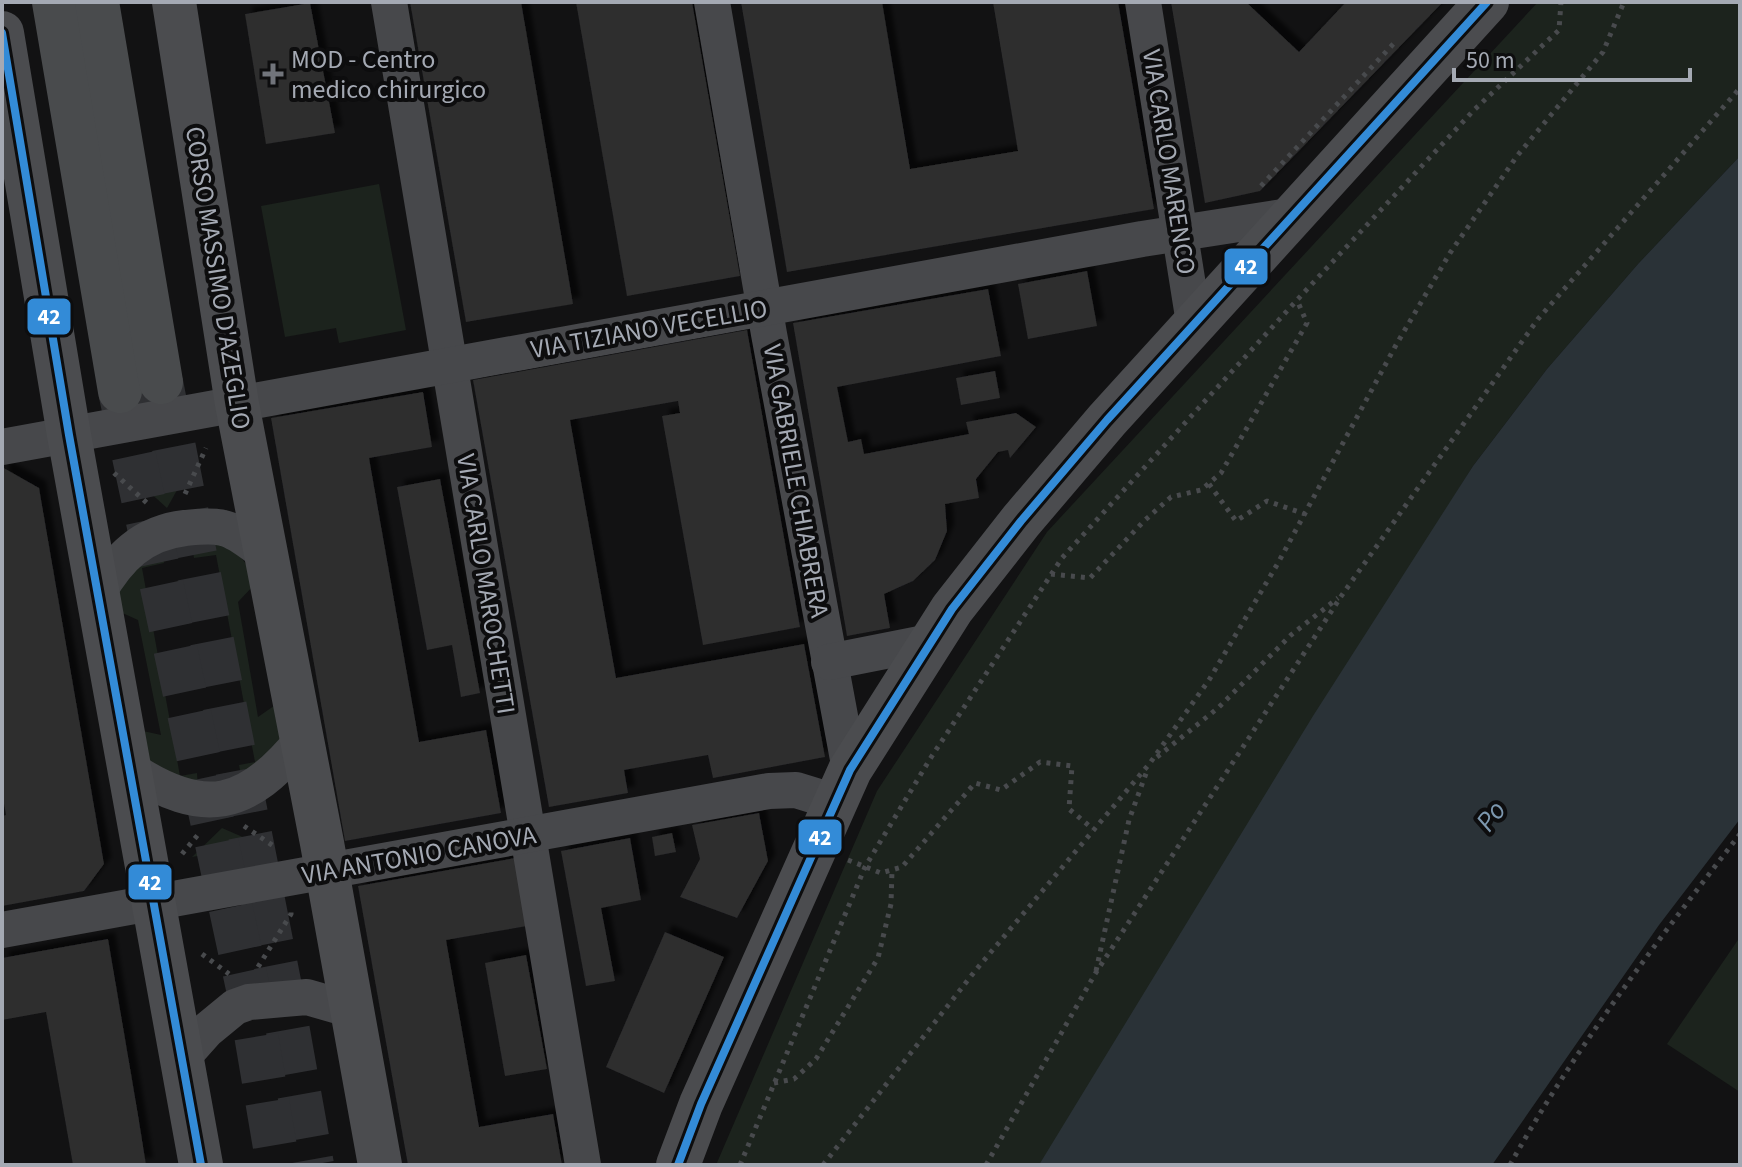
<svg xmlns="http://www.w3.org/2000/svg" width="1742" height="1167" viewBox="0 0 1742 1167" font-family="'Source Sans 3',sans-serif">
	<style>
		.green { fill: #1c231d }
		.water { fill: #2a3237 }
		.building { fill: #2d2d2e; filter: url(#shadow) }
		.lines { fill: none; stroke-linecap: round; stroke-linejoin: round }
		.primary-tunnel { stroke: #2f3033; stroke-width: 44; stroke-dasharray: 44 22; stroke-linecap: butt }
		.path { stroke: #484a4d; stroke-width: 5; stroke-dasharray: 4 6; stroke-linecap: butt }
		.street { stroke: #47484b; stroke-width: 36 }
		.secondary { stroke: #4b4c4f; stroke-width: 44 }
		.primary { stroke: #494b4d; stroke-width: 44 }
		.bus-1-casing { stroke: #0d0d0e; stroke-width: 14 }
		.bus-1 { stroke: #338bd7; stroke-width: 8 }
		.poi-dot { fill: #71747b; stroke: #0d0d0e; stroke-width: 3 }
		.labels { text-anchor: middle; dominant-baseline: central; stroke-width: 8; stroke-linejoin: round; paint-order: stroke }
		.poi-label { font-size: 26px; fill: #a4a9b3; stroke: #0d0d0e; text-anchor: start }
		.street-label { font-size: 26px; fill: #a4a9b3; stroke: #0d0d0e }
		.water-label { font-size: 28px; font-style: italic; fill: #7c97ae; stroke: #0d0d0e }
		.line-badge { stroke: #0d0d0e; stroke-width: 3 }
		.badge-label { font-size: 22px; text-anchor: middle; font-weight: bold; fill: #fff }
	</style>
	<defs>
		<filter id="shadow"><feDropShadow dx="7" dy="-7" stdDeviation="2" flood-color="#0009"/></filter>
	</defs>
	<rect width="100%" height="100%" fill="#121213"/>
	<!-- green -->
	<g class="green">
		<polygon points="1538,2 1740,2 1740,156 1638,264 1547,369 1473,466 1041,1165 716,1165 877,791 1047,532"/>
		<polygon points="379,184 406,330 339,343 336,328 285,337 261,206"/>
		<polygon points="195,458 167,508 125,470"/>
		<path d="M190,537C223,546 246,547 254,585L238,602L258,717L281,701V739L242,780L239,765L255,762L216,555L194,558Z"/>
		<polygon points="161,543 164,563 142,568 180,776 197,773 198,788 148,765 134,729 161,735 138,620 118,611 119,579"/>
		<polygon points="222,828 261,845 192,857"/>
		<polygon points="1740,937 1740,1092 1667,1044"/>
	</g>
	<!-- water -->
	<polygon class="water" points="1740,156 1740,819 1659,925 1492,1165 1039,1165 1313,716 1473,466 1547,369 1638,264"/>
	<!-- building -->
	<g class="building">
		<polygon points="410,2 521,2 573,304 466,322"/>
		<polygon points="576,2 692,2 740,276 627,296"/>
		<polygon points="741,2 882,2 910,169 1018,151 993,2 1118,2 1154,209 787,272"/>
		<polygon points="1171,2 1246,2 1299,52 1346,2 1443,2 1260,191 1205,203"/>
		<polygon points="310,3 335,133 266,144 245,14"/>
		<polygon points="1087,271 1097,326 1028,339 1018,284"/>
		<polygon points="988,289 1001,356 837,387 848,442 861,439 864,454 969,434 966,422 1016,413 1036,427 1010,458 1008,450 998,452 976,479 979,498 945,504 947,531 935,560 913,581 884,594 890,628 847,636 793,323"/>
		<polygon points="747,330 800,627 703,645 662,416 680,413 678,401 570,420 616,678 804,644 825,757 713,778 708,755 624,770 628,793 549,807 473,380"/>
		<polygon points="995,371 1000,398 961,405 956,378"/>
		<polygon points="423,392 432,447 369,458 419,742 486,730 501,813 345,841 271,418"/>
		<polygon points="2,467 39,488 104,864 84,891 2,906 2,816 6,815 2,793"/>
		<polygon points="440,479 480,693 461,697 452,645 427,650 397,487"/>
		<polygon points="759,813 768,861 737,918 680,897 700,859 692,825"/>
		<polygon points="672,833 676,852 655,856 652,837"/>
		<polygon points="630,838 641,900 601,908 615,981 586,986 561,851"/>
		<polygon points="515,858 527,926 446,940 479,1127 553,1114 562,1165 408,1165 358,886"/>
		<polygon points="665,932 724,957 664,1093 606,1067"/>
		<polygon points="108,939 138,1115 146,1165 73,1165 46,1012 2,1020 2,958"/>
		<polygon points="526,955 547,1069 505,1076 485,963"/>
	</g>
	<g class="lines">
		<!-- primary-tunnel -->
		<g class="primary-tunnel">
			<polyline points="161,382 281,992 312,1165"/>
			<polyline points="120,391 249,993 278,1165"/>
		</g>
		<!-- path -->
		<g class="path">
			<polyline points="1261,186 1396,41"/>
			<polyline points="114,473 148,504"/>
			<polyline points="1209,484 1236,521 1267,501 1305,514"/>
			<polyline points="185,494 206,448"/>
			<polyline points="1051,574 1090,578 1144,521 1171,497 1201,490 1221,473 1307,323 1297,300"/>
			<polyline points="1157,757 1218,708 1291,635 1338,598"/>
			<polyline points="244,826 275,847"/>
			<polyline points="182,854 201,831"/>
			<polyline points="848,860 881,873 902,867 975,783 1001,790 1040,762 1072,766 1069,809 1093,829"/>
			<polyline points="202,954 229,974"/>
			<polyline points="258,967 291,914 291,911"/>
			<polyline points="1096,971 1129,820 1148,768"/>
			<polyline points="774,1083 794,1079 816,1059 878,958 891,904 892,870"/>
			<polyline points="740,1165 865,867 930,759 1062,558 1297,300 1474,110 1559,30 1561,2"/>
			<polyline points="823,1165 975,971 1150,763 1209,680 1278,563 1396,345 1450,253 1517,156 1603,52 1624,2"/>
			<polyline points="986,1165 1095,974 1342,595 1538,319 1740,88"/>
			<path d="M1510,1165C1574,1049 1659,939 1740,834"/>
		</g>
		<!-- street -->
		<g class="street">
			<polyline points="389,2 583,1165"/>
			<polyline points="712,2 769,334 850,770"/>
			<polyline points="1143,2 1194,323"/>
			<polyline points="2,447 1142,239 1296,215"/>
			<path d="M98,593C118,558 142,533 185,528C196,527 211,525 223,528C238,531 253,545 266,554"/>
			<polyline points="829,662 930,642"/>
			<path d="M130,769C204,818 247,808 302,740"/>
			<polyline points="2,930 769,791 796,790 835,802"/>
			<polyline points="182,1058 207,1030 235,1007 249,1002 307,997 352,1010"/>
		</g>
		<!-- secondary -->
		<g class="secondary">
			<polyline points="174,2 237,404 322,843 380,1165"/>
			<polyline points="2,33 69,435 201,1165"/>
			<polyline points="678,1165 701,1104 850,770 952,609 1021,521 1107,420 1487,2"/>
		</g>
		<!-- primary -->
		<g class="primary">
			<polyline points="54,2 120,391"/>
			<polyline points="97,2 161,382"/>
		</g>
		<defs>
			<g id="bus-1">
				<polyline points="2,33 69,435 201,1165"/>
				<polyline points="678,1165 701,1104 850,770 952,609 1021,521 1107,420 1487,2"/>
			</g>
		</defs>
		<!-- bus-1 casing -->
		<use href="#bus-1" class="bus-1-casing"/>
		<!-- bus-1 -->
		<use href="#bus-1" class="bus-1"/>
	</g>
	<!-- markers -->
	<path class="poi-dot" d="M269 62h8v8h8v8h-8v8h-8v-8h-8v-8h8z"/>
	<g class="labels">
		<!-- poi labels -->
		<g class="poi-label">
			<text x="291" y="59">MOD - Centro<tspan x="291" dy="30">medico chirurgico</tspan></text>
		</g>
		<!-- street labels -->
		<g class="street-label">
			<text transform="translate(1169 162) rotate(81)">VIA CARLO MARENCO</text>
			<text transform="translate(218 278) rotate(81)">CORSO MASSIMO D'AZEGLIO</text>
			<text transform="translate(649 329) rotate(-10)">VIA TIZIANO VECELLIO</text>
			<text transform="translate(796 481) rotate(80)">VIA GABRIELE CHIABRERA</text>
			<text transform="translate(486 584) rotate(81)">VIA CARLO MAROCHETTI</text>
			<text transform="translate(419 855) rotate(-10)">VIA ANTONIO CANOVA</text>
		</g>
		<!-- water labels -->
		<g class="water-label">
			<text transform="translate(1491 816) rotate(-53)">Po</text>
		</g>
	</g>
	<g class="line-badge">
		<rect x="1223" y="247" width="46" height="39" rx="8" fill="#338bd7"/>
		<rect x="26" y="297" width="46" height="39" rx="8" fill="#338bd7"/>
		<rect x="797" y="818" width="46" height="38" rx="8" fill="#338bd7"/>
		<rect x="127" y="863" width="46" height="38" rx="8" fill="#338bd7"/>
	</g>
	<g class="badge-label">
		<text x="1246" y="274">42</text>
		<text x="49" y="324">42</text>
		<text x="820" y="845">42</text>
		<text x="150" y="890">42</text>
	</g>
	<!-- border -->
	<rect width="1742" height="1167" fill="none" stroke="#a4a9b3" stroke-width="8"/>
	<!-- scale -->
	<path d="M1454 68v12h236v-12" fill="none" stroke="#a4a9b3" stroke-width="4"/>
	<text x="1466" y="68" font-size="24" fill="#a4a9b3" stroke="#0d0d0e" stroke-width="6" paint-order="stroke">50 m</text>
</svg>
